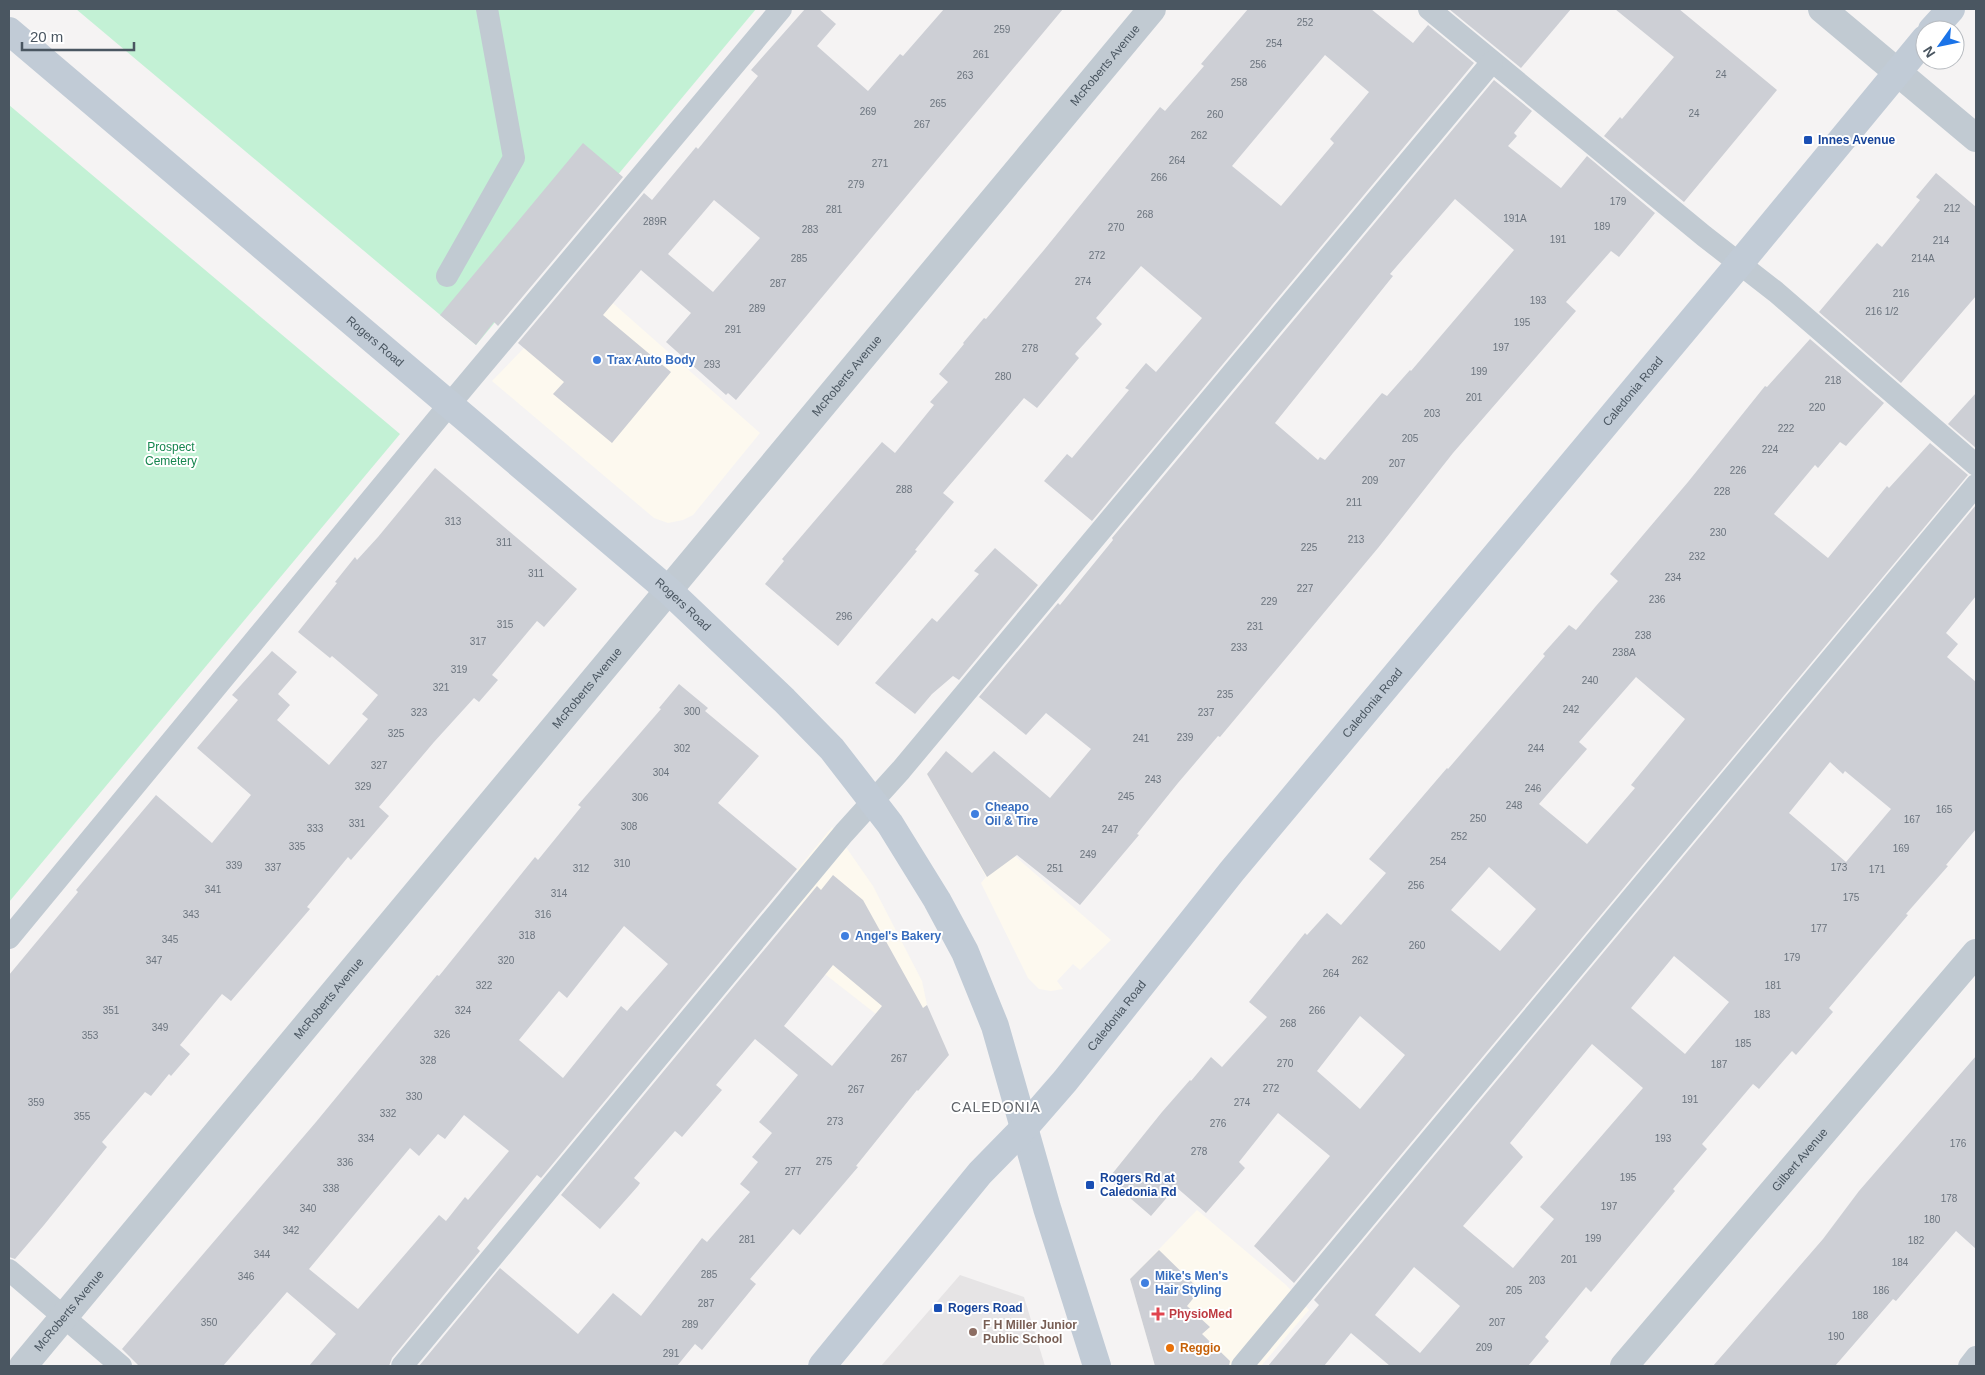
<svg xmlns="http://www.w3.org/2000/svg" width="1985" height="1375" viewBox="0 0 1985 1375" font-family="Arial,sans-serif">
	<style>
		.commercial { fill: #fdf9ef }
		.education { fill: #e6e4e5 }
		.green { fill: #c3f1d5 }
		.building { fill: #cdcfd5; fill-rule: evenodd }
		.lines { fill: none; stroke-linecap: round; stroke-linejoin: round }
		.lane { stroke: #c1cad2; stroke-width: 22 }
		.street { stroke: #c1cad2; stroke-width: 28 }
		.secondary { stroke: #c1cbd6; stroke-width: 28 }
		.transit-dot { fill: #1a4fb4; stroke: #fff; stroke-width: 2 }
		.shop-dot { fill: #3f7fe0; stroke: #fff; stroke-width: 2 }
		.health-dot { fill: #e0444e; stroke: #fff; stroke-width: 2 }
		.education-dot { fill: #8d6e63; stroke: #fff; stroke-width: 2 }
		.food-dot { fill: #e8710a; stroke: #fff; stroke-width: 2 }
		.labels { text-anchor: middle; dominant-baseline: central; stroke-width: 4; stroke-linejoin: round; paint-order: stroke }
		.number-label { font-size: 10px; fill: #6b747e }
		.street-label { font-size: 12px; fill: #4a5661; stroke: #fff }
		.transit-label { font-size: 12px; font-weight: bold; fill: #164399; stroke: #fff; text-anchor: start }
		.shop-label { font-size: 12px; font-weight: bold; fill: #366cbe; stroke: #fff; text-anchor: start }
		.park-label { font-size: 12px; fill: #17864f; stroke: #fff }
		.health-label { font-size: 12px; font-weight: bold; fill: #be3a42; stroke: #fff; text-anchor: start }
		.education-label { font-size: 12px; font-weight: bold; fill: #785e54; stroke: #fff; text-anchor: start }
		.food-label { font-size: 12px; font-weight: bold; fill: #c56008; stroke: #fff; text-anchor: start }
		.neighbourhood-label { font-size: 14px; letter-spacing: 1px; fill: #5f6368; stroke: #fff }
	</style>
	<rect width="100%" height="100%" fill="#f5f3f3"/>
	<!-- commercial -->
	<g class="commercial">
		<polygon points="581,275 760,433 693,515 683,520 668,523 654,518 492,381 524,348"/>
		<polygon points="946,751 998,795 1015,856 1111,940 1080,970 1073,964 1057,981 1063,989 1051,991 1039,989 1028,978 981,883 986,877 927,774"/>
		<polygon points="832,827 873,886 922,981 927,1005 895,1029 826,975 785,941 797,870"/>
		<polygon points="1197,1210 1286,1285 1309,1310 1261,1366 1155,1366 1130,1279"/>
	</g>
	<!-- education -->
	<polygon class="education" points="960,1275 1024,1297 1045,1366 881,1366"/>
	<!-- green -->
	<g class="green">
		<polygon points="76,9 756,9 476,345"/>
		<polygon points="9,105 400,434 9,902"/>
	</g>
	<!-- building -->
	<g class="building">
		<path d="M805,9H819L836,24L817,46L868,91L900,54L903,56L944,9H1063L736,400L728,393L726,395L666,342L691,313L641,270L603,315L671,372L612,443L553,394L564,382L518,343L644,193L652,200L696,147L698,149L758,76L751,70ZM714,200L760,238L713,292L668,254Z"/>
		<path d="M1248,9H1371L1413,43L1428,25L1474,63L1092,521L1044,481L1067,454L1072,458L1129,390L1125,388L1146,363L1156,372L1202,318L1141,266L1096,318L1102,324L1075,354L1079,358L1037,408L1024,398L943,493L954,502L915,550L917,551L838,646L765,584L784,561L782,559L882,442L895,453L934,405L930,402L948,382L939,374L964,344L963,343L984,318L986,319L1044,250L1160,107L1165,111L1204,66L1201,64ZM1325,55L1369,92L1330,139L1334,143L1281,206L1232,166Z"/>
		<polygon points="1449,9 1571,9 1521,68"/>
		<polygon points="1615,9 1679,9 1777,90 1684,202 1604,136 1620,117 1622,119 1674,57"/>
		<path d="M1494,80L1532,111L1514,133L1517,136L1508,146L1561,188L1587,156L1655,213L1619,257L1611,251L1566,302L1576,311L1453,453L1378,548L1220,737L1218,736L1178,783L1137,834L1139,835L1080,905L1017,855L987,877L927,774L946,751L972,773L994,751L1050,798L1091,749L1046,713L1026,735L979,697L1058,603L1060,605L1113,540L1112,538ZM1455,199L1514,250L1411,371L1410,370L1387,396L1382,393L1325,460L1320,457L1318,460L1275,423L1393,276L1390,274Z"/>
		<polygon points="583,143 623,177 498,326 494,322 476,345 440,315"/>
		<polygon points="1936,173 1976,207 1976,296 1901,383 1819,312 1877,243 1882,247 1920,200 1916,197"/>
		<path d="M1810,339L1884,403L1846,446L1840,442L1818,468L1815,465L1774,514L1828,558L1887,486L1889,488L1930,443L1968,475L1294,1283L1254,1246L1330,1156L1278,1113L1239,1162L1245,1168L1206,1213L1176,1187L1151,1216L1108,1179L1162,1112L1190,1080L1191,1081L1211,1057L1222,1067L1267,1017L1249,1002L1305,933L1307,935L1327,913L1341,925L1386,873L1369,859L1447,768L1448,769L1545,656L1543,654L1569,625L1576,630L1596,606L1618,581L1610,574L1688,482L1765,386L1767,387ZM1636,677L1685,719L1631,785L1635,788L1587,844L1539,804L1587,749L1579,742ZM1489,867L1536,909L1500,951L1451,910ZM1360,1016L1405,1055L1360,1109L1317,1071Z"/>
		<polygon points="1976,393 1976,448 1948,424"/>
		<polygon points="435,468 577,589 544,627 537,621 492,675 498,680 479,702 474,698 434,742 379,807 389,816 351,860 348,857 307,907 310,909 231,1001 222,994 180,1045 190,1054 171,1076 169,1074 151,1096 145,1092 102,1142 107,1147 44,1225 15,1259 9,1257 9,975 78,892 76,890 156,795 212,843 251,795 197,748 238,700 232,695 272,651 297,672 278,694 290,705 277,720 329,765 368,719 362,714 378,695 332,656 330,658 298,632 337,583 335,582 355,557 357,560 378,537"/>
		<path d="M1976,505V596L1946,633L1958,644L1947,657L1976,682V829L1946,865L1948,866L1906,914L1908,915L1829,1008L1833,1012L1796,1055L1792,1051L1759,1089L1753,1084L1702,1144L1707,1149L1673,1189L1675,1191L1591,1292L1586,1287L1545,1337L1549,1341L1528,1366H1390L1351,1333L1324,1366H1268L1319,1305L1314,1300ZM1830,762L1843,774L1845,771L1891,809L1846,862L1789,813ZM1674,956L1729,1002L1685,1054L1631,1008ZM1592,1044L1643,1088L1540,1207L1554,1219L1513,1268L1463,1226L1523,1157L1510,1143ZM1414,1267L1460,1306L1420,1353L1375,1315Z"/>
		<polygon points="995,548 1038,585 959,680 953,676 932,694 915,714 875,683 932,618 937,622 979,574 974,571"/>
		<path d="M679,684L708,708L705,711L759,756L718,803L797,869L541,1178L537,1175L477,1248L480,1251L392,1358L389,1366H309L336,1334L287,1292L223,1366H139L122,1349L316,1122L437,975L439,976L535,857L538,860L581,807L578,805L661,709L659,708ZM624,926L668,964L627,1011L621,1006L563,1078L519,1040L559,991L567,998ZM464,1115L509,1151L468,1200L465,1197L446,1221L439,1215L358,1309L309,1269L410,1148L419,1156L438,1134L445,1139Z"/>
		<path d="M833,875L863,900L923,1008L927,1005L949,1055L918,1091L917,1090L856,1166L858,1167L800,1235L793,1229L750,1279L756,1284L702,1350L695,1344L677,1366H419L500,1268L578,1334L613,1293L641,1316L702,1238L707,1242L750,1192L740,1184L758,1162L752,1157L772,1133L759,1122L798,1075L755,1039L716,1085L722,1090L682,1137L675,1131L634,1178L640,1183L638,1186L600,1229L561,1195L817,886L821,890ZM833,965L882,1006L832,1066L784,1026Z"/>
		<polygon points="1976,1056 1976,1249 1956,1231 1896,1301 1893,1299 1835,1366 1713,1366 1823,1239 1859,1191"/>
		<polygon points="1159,1250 1200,1290 1187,1306 1210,1327 1202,1334 1230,1361 1229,1366 1155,1366 1130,1279"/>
	</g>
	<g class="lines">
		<!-- lane -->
		<g class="lane">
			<polyline points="1429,9 1704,236 1776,292 1976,465"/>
			<polyline points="447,276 514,158 487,9"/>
			<polyline points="9,938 449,405 781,9"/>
			<polyline points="9,1270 121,1366"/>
			<polyline points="402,1366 844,833 901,770 1492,62"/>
			<polyline points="1242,1366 1976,485"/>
			<polyline points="1969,1366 1976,1357"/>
		</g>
		<!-- street -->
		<g class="street">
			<polyline points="1822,9 1976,138"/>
			<path id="s1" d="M23,1366L1152,9"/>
			<path id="s2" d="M1624,1366L1976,953"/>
		</g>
		<!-- secondary -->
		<g class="secondary">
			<polyline points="1932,30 1951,9"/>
			<path id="s3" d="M9,31L668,590L784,700L832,749L890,824L937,900L965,952L995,1026L1047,1208L1097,1366"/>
			<path id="s4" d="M822,1366L980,1173L1025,1127L1065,1081L1232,871L1740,263L1925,39"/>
		</g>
	</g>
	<!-- markers -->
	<g class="transit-dot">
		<rect x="1803" y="135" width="10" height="10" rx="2.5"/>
		<rect x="1085" y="1180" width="10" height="10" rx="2.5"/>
		<rect x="933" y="1303" width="10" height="10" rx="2.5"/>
	</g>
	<g class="shop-dot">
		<circle cx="597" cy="360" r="5"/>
		<circle cx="975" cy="814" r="5"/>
		<circle cx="845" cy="936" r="5"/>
		<circle cx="1145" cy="1283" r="5"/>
	</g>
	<path class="health-dot" d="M1155.5 1306.5h5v5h5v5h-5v5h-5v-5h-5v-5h5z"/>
	<circle class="education-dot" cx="973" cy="1332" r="5"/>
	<circle class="food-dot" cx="1170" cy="1348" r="5"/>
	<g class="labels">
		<!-- number labels -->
		<g class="number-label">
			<text x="1305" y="22">252</text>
			<text x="1002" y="29">259</text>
			<text x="1274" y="43">254</text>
			<text x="981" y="54">261</text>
			<text x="1258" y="64">256</text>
			<text x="1721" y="74">24</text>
			<text x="965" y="75">263</text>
			<text x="1239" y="82">258</text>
			<text x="938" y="103">265</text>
			<text x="868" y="111">269</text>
			<text x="1694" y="113">24</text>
			<text x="1215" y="114">260</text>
			<text x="922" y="124">267</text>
			<text x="1199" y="135">262</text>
			<text x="1177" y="160">264</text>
			<text x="880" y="163">271</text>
			<text x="1159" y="177">266</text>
			<text x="856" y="184">279</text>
			<text x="1618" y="201">179</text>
			<text x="1952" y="208">212</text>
			<text x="834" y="209">281</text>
			<text x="1145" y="214">268</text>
			<text x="1515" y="218">191A</text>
			<text x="655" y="221">289R</text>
			<text x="1602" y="226">189</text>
			<text x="1116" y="227">270</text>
			<text x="810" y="229">283</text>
			<text x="1558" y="239">191</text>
			<text x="1941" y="240">214</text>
			<text x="1097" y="255">272</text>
			<text x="799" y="258">285</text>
			<text x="1923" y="258">214A</text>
			<text x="1083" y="281">274</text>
			<text x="778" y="283">287</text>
			<text x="1901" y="293">216</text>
			<text x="1538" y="300">193</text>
			<text x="757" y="308">289</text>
			<text x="1882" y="311">216 1/2</text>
			<text x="1522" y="322">195</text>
			<text x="733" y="329">291</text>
			<text x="1501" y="347">197</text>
			<text x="1030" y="348">278</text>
			<text x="712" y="364">293</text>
			<text x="1479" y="371">199</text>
			<text x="1003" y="376">280</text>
			<text x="1833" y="380">218</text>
			<text x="1474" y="397">201</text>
			<text x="1817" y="407">220</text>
			<text x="1432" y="413">203</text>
			<text x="1786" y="428">222</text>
			<text x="1410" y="438">205</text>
			<text x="1770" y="449">224</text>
			<text x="1397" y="463">207</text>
			<text x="1738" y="470">226</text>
			<text x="1370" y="480">209</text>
			<text x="904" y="489">288</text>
			<text x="1722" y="491">228</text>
			<text x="1354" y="502">211</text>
			<text x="453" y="521">313</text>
			<text x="1718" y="532">230</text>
			<text x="1356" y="539">213</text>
			<text x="504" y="542">311</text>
			<text x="1309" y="547">225</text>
			<text x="1697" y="556">232</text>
			<text x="536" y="573">311</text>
			<text x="1673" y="577">234</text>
			<text x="1305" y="588">227</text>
			<text x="1657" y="599">236</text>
			<text x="1269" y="601">229</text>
			<text x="844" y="616">296</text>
			<text x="505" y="624">315</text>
			<text x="1255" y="626">231</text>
			<text x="1643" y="635">238</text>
			<text x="478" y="641">317</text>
			<text x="1239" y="647">233</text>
			<text x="1624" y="652">238A</text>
			<text x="459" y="669">319</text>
			<text x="1590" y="680">240</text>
			<text x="441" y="687">321</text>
			<text x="1225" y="694">235</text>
			<text x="1571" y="709">242</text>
			<text x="692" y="711">300</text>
			<text x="419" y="712">323</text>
			<text x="1206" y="712">237</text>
			<text x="396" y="733">325</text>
			<text x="1185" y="737">239</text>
			<text x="1141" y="738">241</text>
			<text x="682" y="748">302</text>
			<text x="1536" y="748">244</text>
			<text x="379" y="765">327</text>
			<text x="661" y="772">304</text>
			<text x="1153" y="779">243</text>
			<text x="363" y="786">329</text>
			<text x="1533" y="788">246</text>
			<text x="1126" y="796">245</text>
			<text x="640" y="797">306</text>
			<text x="1514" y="805">248</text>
			<text x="1944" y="809">165</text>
			<text x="1478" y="818">250</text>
			<text x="1912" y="819">167</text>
			<text x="357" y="823">331</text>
			<text x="629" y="826">308</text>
			<text x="315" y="828">333</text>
			<text x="1110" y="829">247</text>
			<text x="1459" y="836">252</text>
			<text x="297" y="846">335</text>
			<text x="1901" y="848">169</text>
			<text x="1088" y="854">249</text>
			<text x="1438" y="861">254</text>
			<text x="622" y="863">310</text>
			<text x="234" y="865">339</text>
			<text x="273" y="867">337</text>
			<text x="1839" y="867">173</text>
			<text x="581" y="868">312</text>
			<text x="1055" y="868">251</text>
			<text x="1877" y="869">171</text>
			<text x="1416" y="885">256</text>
			<text x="213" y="889">341</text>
			<text x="559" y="893">314</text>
			<text x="1851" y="897">175</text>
			<text x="191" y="914">343</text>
			<text x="543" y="914">316</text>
			<text x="1819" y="928">177</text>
			<text x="527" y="935">318</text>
			<text x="170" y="939">345</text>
			<text x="1417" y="945">260</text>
			<text x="1792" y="957">179</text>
			<text x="154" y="960">347</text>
			<text x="506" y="960">320</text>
			<text x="1360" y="960">262</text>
			<text x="1331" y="973">264</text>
			<text x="484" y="985">322</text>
			<text x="1773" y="985">181</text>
			<text x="111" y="1010">351</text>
			<text x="463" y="1010">324</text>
			<text x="1317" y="1010">266</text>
			<text x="1762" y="1014">183</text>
			<text x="1288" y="1023">268</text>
			<text x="160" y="1027">349</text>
			<text x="442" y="1034">326</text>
			<text x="90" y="1035">353</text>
			<text x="1743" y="1043">185</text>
			<text x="899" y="1058">267</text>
			<text x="428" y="1060">328</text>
			<text x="1285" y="1063">270</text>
			<text x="1719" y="1064">187</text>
			<text x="1271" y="1088">272</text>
			<text x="856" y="1089">267</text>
			<text x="414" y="1096">330</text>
			<text x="1690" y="1099">191</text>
			<text x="36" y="1102">359</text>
			<text x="1242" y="1102">274</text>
			<text x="388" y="1113">332</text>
			<text x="82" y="1116">355</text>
			<text x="835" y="1121">273</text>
			<text x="1218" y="1123">276</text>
			<text x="366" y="1138">334</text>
			<text x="1663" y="1138">193</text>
			<text x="1958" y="1143">176</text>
			<text x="1199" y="1151">278</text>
			<text x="824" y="1161">275</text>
			<text x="345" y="1162">336</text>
			<text x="793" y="1171">277</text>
			<text x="1628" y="1177">195</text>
			<text x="331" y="1188">338</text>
			<text x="1949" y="1198">178</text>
			<text x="1609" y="1206">197</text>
			<text x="308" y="1208">340</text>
			<text x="1932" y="1219">180</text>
			<text x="291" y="1230">342</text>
			<text x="1593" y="1238">199</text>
			<text x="747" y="1239">281</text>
			<text x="1916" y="1240">182</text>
			<text x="262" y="1254">344</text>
			<text x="1569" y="1259">201</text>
			<text x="1900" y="1262">184</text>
			<text x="709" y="1274">285</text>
			<text x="246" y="1276">346</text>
			<text x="1537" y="1280">203</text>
			<text x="1514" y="1290">205</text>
			<text x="1881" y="1290">186</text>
			<text x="706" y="1303">287</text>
			<text x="1860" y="1315">188</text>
			<text x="209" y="1322">350</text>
			<text x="1497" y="1322">207</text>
			<text x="690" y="1324">289</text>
			<text x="1836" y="1336">190</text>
			<text x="1484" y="1347">209</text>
			<text x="671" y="1353">291</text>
		</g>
		<!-- street labels -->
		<g class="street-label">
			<text stroke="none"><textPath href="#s1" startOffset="1692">McRoberts Avenue</textPath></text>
			<text stroke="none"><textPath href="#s3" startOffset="480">Rogers Road</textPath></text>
			<text stroke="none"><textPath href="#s1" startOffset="1288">McRoberts Avenue</textPath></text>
			<text stroke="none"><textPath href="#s4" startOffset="1268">Caledonia Road</textPath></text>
			<text stroke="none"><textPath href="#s3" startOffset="885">Rogers Road</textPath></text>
			<text stroke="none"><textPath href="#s1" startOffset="882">McRoberts Avenue</textPath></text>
			<text stroke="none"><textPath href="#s4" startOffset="862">Caledonia Road</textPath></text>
			<text stroke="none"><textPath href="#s1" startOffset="478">McRoberts Avenue</textPath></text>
			<text stroke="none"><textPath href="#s4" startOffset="458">Caledonia Road</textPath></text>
			<text stroke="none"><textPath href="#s2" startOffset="271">Gilbert Avenue</textPath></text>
			<text stroke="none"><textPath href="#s1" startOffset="72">McRoberts Avenue</textPath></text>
		</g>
		<!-- transit labels -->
		<g class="transit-label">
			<text x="1818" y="140">Innes Avenue</text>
			<text x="1100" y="1178">Rogers Rd at<tspan x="1100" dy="14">Caledonia Rd</tspan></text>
			<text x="948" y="1308">Rogers Road</text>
		</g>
		<!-- shop labels -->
		<g class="shop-label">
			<text x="607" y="360">Trax Auto Body</text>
			<text x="985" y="807">Cheapo<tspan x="985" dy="14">Oil &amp; Tire</tspan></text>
			<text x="855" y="936">Angel's Bakery</text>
			<text x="1155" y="1276">Mike's Men's<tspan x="1155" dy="14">Hair Styling</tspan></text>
		</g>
		<!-- park labels -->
		<g class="park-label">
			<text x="171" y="447">Prospect<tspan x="171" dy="14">Cemetery</tspan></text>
		</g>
		<!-- health labels -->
		<g class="health-label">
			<text x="1169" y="1314">PhysioMed</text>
		</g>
		<!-- education labels -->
		<g class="education-label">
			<text x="983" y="1325">F H Miller Junior<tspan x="983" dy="14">Public School</tspan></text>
		</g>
		<!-- food labels -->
		<g class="food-label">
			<text x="1180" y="1348">Reggio</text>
		</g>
		<!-- neighbourhood labels -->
		<g class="neighbourhood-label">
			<text x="996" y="1107">CALEDONIA</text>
		</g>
	</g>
	<!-- border -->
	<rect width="1985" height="1375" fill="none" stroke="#4a5661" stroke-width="20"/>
	<!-- north arrow -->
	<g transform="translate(1940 45) rotate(237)"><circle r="24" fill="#ffffff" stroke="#b7bbc0"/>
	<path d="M0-4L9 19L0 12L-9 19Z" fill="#1a73e8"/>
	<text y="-8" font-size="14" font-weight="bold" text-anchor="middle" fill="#4a5661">N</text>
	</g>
	<!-- scale -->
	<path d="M22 42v8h112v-8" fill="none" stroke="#4a5661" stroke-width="2.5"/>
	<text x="30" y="42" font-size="15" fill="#4a5661" stroke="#ffffff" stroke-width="4" paint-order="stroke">20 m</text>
</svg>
